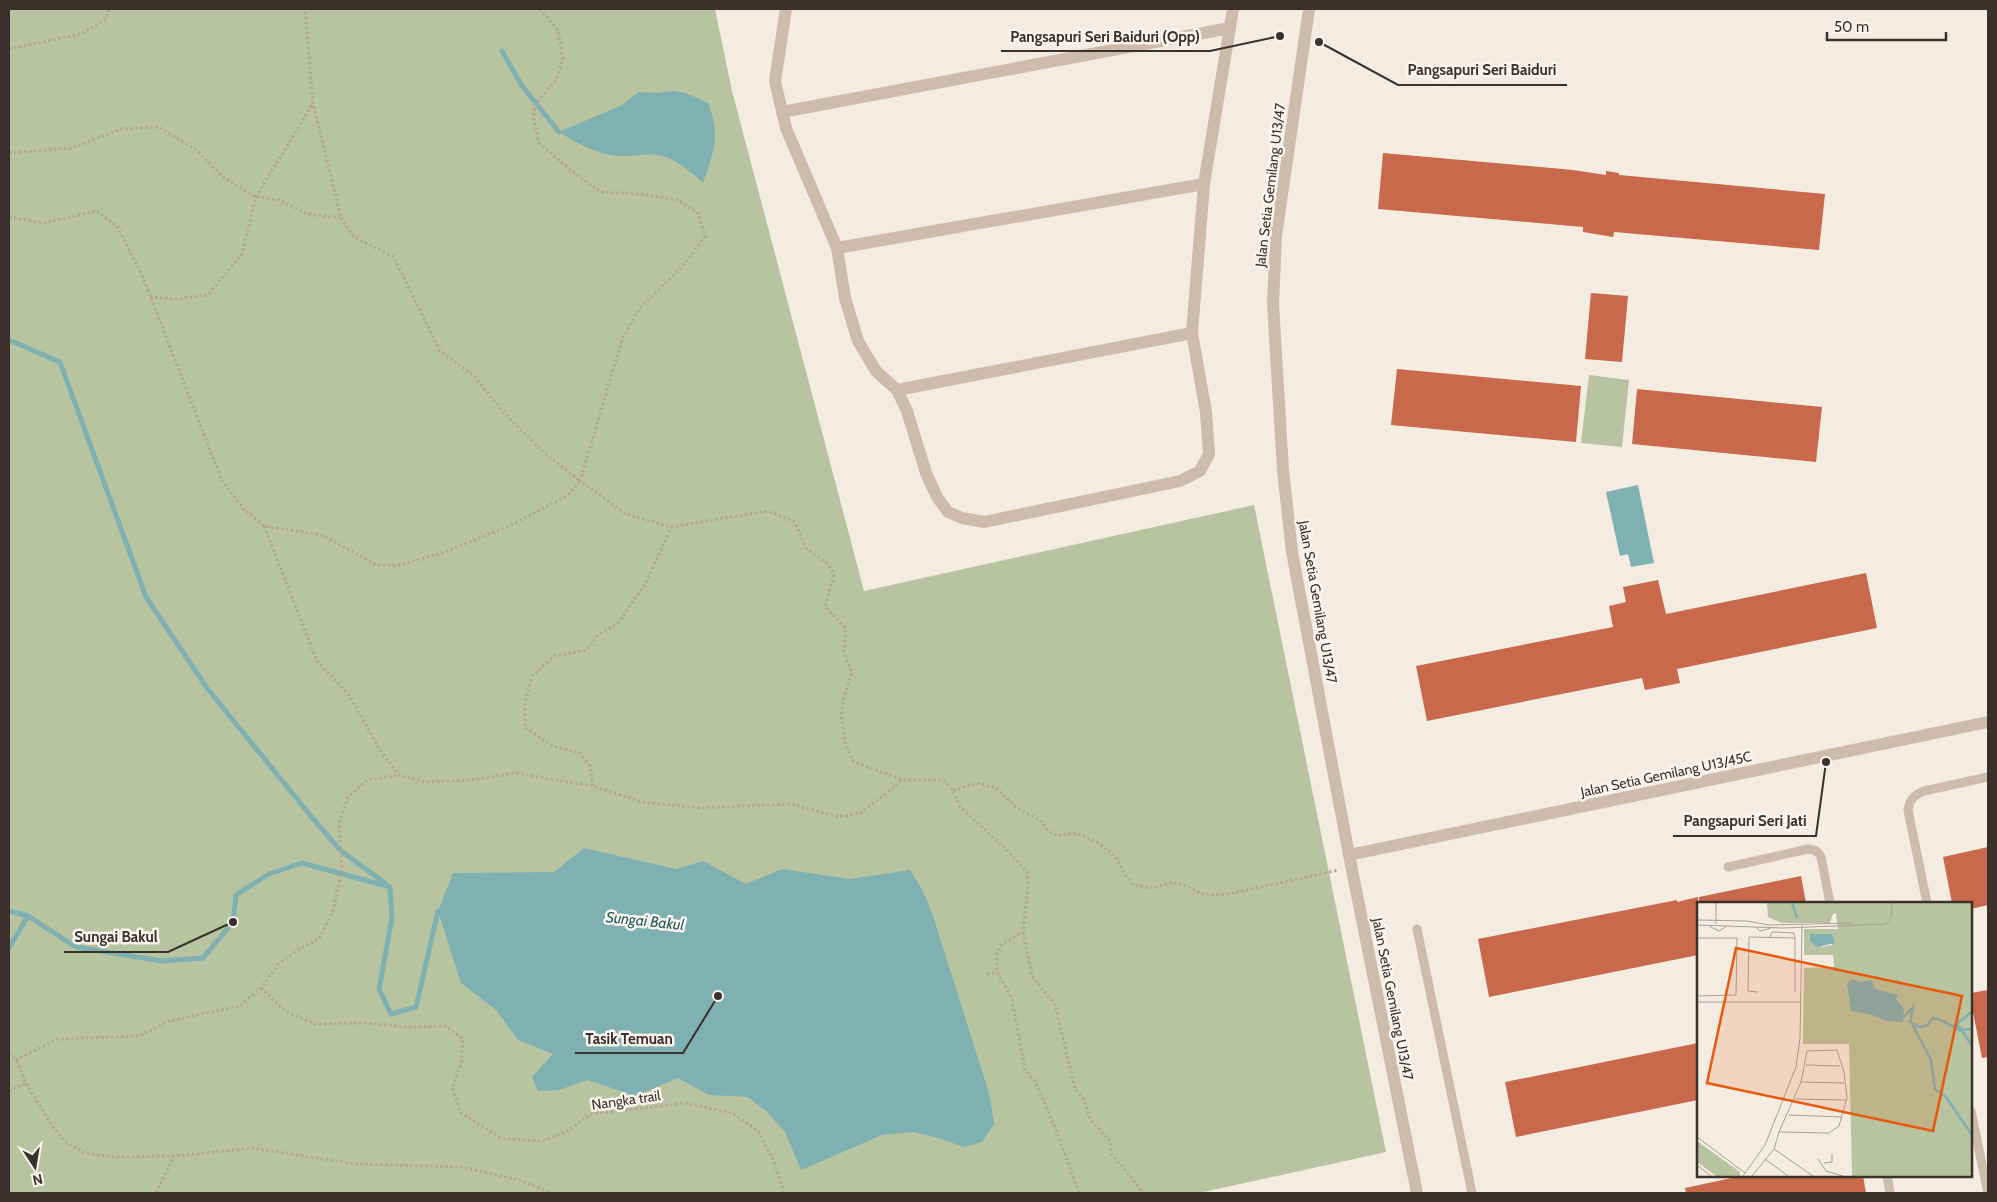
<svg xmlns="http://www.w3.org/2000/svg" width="1997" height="1202" viewBox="0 0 1997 1202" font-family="Cabin,sans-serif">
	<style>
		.green { fill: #b8c4a0 }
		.water { fill: #7fb0b2 }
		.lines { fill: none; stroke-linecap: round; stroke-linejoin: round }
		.stream { stroke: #7fb0b2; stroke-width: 5 }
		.building { fill: #c8694b }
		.path { stroke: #b9a596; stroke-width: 3; stroke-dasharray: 2.5 2.5; stroke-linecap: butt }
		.service { stroke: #cdbbac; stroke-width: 9 }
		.minor { stroke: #cdbbac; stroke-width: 12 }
		.tertiary { stroke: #cdbbac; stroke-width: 12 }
		.labels { text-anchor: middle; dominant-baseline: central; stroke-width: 5; stroke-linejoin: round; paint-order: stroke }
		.street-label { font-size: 14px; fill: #3b302b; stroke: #fbf5ee }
		.water-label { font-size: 15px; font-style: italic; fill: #1f5a5e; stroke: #fbf5ee }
		.inset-river { fill: none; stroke: #7fb0b2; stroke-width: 2.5 }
		.inset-road { fill: none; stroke: #aaa098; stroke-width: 1 }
		.view { fill: #e8590c; fill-opacity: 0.15; stroke: #e8590c; stroke-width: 2.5 }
		.inset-edge { fill: none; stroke: #3b302b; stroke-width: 2.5 }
		.leader { fill: none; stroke: #3b302b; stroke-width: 2 }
		.callout-dot { fill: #3b302b; stroke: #fbf5ee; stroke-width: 2 }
		.callout-label { font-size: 15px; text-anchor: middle; font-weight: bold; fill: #3b302b; stroke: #fbf5ee; stroke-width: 5; stroke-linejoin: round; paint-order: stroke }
	</style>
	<rect width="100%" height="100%" fill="#f4ebe1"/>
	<!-- green -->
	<g class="green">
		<polygon points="9,9 715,9 732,91 864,591 1254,505 1386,1152 1199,1193 9,1193"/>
		<polygon points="1589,375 1629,380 1622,447 1581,443"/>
	</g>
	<!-- water -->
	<g class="water">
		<path d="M674,91L686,93L708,103C721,136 714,151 703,183C691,173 677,159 662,156C648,152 637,156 623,156C599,156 579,144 559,132L622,105L639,92L655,93Z"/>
		<polygon points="1638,485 1654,563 1631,567 1628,554 1620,556 1606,492"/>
		<polygon points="584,848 676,869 703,861 746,884 782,869 850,879 910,870 923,891 933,916 989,1093 994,1124 982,1142 964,1147 935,1137 913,1132 882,1135 801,1170 785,1132 767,1112 748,1097 709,1095 678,1078 636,1096 587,1080 559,1090 538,1091 532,1077 553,1054 518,1040 496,1010 461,983 438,911 453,873 554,872"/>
	</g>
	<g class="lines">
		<!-- stream -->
		<g class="stream">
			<polyline points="502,51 522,86 559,132"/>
			<polyline points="9,340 60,362 146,597 207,688 310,815 340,850 386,884"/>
			<polyline points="9,911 28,916 76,947 162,961 203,958 233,922 236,895 269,874 302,863 390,887 392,918 379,989 391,1014 416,1007 438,911 443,912"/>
			<polyline points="9,948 28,916"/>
		</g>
	</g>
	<!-- building -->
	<g class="building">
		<polygon points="1383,153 1573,170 1606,175 1606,171 1619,173 1619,175 1825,194 1819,250 1614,232 1613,237 1583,232 1583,227 1378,209"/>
		<polygon points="1591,293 1628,296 1622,362 1585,359"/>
		<polygon points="1397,369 1581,386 1576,442 1391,425"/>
		<polygon points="1637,389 1822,407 1816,462 1632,444"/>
		<polygon points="1866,573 1877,628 1677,669 1680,683 1645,690 1642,678 1427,721 1416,666 1613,627 1609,606 1626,602 1623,587 1658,580 1666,614"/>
		<polygon points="1988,847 1988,905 1971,909 1971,903 1952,903 1943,857"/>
		<polygon points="1801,876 1806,903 1699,903 1699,897"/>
		<polygon points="1698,897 1698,955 1489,997 1478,939 1677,900 1677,902"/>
		<polygon points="1988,990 1988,1057 1982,1058 1971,1002 1971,993"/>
		<polygon points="1698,1043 1698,1100 1516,1137 1505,1082"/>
		<polygon points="1741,1176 1863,1176 1866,1193 1686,1193 1685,1188"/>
	</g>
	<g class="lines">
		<!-- path -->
		<g class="path">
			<polyline points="540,9 558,30 563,60 556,80 536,103 533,116 539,143 569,169 600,192 641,194 678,200 698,213 705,236 682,267 641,307 623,337 580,481 626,514 671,527 768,511 795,522 806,548 829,565 834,575 825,606 846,629 844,652 852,673 844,697 841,715 846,746 854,762 903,780 943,780 953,790 960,807 1005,848 1027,872 1028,885 1023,932 1002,944 997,954 997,972 1012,999 1025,1070 1035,1081 1055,1127 1079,1193"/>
			<polyline points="9,49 81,34 106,19 109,9"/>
			<polyline points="9,153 72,148 121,129 158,127 195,149 224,178 256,197 279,200 308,214 341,218"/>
			<polyline points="9,217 44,223 97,211 117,226 142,275 222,481 244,509 264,526 322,535 377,565 395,566 445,552 509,526 567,496 580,481 543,452 508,417 473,375 440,351 394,257 354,237 341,218 313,103 305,9"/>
			<polyline points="150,297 176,299 208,295 242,254 256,197 313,103"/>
			<polyline points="264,526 317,661 349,695 383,755 399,775 425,782 471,780 516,773 593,786 642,802 701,808 790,804 839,817 861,813 903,780"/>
			<polyline points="593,786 590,766 580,753 553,746 525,728 525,703 532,676 554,656 587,650 598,635 619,622 647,581 671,527"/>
			<polyline points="953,790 977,783 996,788 1017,808 1040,820 1048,831 1057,836 1076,833 1097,842 1116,857 1123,872 1133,885 1153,888 1172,882 1189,887 1205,895 1228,894 1339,870"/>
			<polyline points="1023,932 1032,976 1055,1004 1075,1089 1084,1099 1090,1119 1110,1141 1112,1155 1122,1166 1143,1193"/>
			<polyline points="987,974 997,972"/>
			<polyline points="261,988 285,1011 315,1024 367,1023 409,1027 446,1026 463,1039 461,1064 452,1088 461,1113 501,1138 541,1141 566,1132 591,1114 686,1103 732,1113 758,1131 773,1159 784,1193"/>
			<polyline points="9,1054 16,1060 26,1083 52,1126 67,1143 85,1153 113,1157 174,1156 253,1148 355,1164 462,1167 519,1180 552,1193"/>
			<polyline points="16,1060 58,1039 139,1036 169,1021 240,1006 261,988 278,964 299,949 319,939 333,911 342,869 339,824 348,797 367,780 399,775"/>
			<polyline points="9,1091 26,1083"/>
			<polyline points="156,1193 174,1156"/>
		</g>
		<!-- service -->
		<g class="service">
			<path d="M1728,867L1808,849C1815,850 1818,851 1821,857L1830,903"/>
			<path d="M1927,903L1908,810C1910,799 1914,795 1924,791L1988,777"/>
			<polyline points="1417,929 1472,1193"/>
			<polyline points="1971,1111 1988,1193"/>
			<polyline points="1887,1176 1890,1193"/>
		</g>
		<!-- minor -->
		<g class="minor">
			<polyline points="786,9 775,81 786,128 837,248 845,298 858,341 876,371 897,390 907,411 926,473 937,497 948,512 962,518 984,522 1180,481 1200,471 1209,454 1206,412 1192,333 1204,184 1233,9"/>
			<polyline points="782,112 1230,28"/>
			<polyline points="837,248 1204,184"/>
			<polyline points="897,390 1192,333"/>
		</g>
		<!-- tertiary -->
		<g class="tertiary">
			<polyline points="1309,9 1276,236 1273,304 1283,470 1292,552 1349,855 1417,1193"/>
			<polyline points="1349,855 1988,722"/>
		</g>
	</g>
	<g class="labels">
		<!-- street labels -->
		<g class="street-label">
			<text transform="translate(1270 185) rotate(-83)">Jalan Setia Gemilang U13/47</text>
			<text transform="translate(1318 602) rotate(80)">Jalan Setia Gemilang U13/47</text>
			<text transform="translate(1666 774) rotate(-12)">Jalan Setia Gemilang U13/45C</text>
			<text transform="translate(1393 999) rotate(79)">Jalan Setia Gemilang U13/47</text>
			<text transform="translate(626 1100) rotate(-8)">Nangka trail</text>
		</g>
		<!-- water labels -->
		<g class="water-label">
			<text transform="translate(645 921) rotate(6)">Sungai Bakul</text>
		</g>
	</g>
	<!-- overview -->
	<g transform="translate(1697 902)">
		<rect width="275" height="275" fill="#f4ebe1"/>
		<path d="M70,1H275V274H155L152,142H106L107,66L137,65L136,53H107V27H141L139,11L136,12L133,21H85L71,15ZM131,32L135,43L124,45L113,34ZM0,239L43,270V274H19L0,260Z" fill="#b8c4a0" fill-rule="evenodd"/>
		<path d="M113,32H135L138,41L121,45L113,40ZM155,77L164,80L174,78L178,87L201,93L199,97L207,107L206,120L190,119L173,112L154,109L150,82Z" fill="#7fb0b2"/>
		<path class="inset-river" d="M95,1L100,16M207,115L216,105L213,120L223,125L231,123L236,116L244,118L266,130L275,144M214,120L234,158L238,187L249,195L275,233M259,121L265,128L275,127M255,125L275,110"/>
		<path class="inset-road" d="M0,18L50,19L72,23L155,21M19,22V1M0,23L86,26L189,22L194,16L195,1M12,24L22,29L30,24M59,25L63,29L74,26M73,35L75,30L97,31L98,36M0,36H40L39,93L0,94M61,90L51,89L52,35L98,36V90M0,100H104M109,163L143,164M104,180L147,181M98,197L150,198M92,213L145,215M0,235L48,271M77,247L116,274M68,257L91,274M121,257L129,269L146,274M127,261L135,260V252M0,263L14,274M46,274L68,243L99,165L103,136L105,23M55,274L77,247L82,230L104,180L110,149L140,148L147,170L150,196L142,224L132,231L82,230"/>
		<path class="view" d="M39,46L265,94L236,229L10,181Z"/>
		<rect width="275" height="275" class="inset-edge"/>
	</g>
	<!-- callouts -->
	<path class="leader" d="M1280 36L1210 51H1001M1319 42L1398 85H1567M1826 762L1816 836H1673M233 922L168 952H64M718 996L683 1053H575"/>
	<g class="callout-dot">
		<circle cx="1280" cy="36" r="5"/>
		<circle cx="1319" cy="42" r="5"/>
		<circle cx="1826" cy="762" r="5"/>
		<circle cx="233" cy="922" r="5"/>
		<circle cx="718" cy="996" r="5"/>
	</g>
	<g class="callout-label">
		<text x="1105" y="42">Pangsapuri Seri Baiduri (Opp)</text>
		<text x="1482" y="75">Pangsapuri Seri Baiduri</text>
		<text x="1745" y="826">Pangsapuri Seri Jati</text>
		<text x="116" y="942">Sungai Bakul</text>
		<text x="629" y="1044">Tasik Temuan</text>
	</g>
	<!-- border -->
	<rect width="1997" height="1202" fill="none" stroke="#3b302b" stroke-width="20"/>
	<!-- north arrow -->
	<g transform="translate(35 1167) rotate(168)" stroke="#fbf5ee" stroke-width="4" paint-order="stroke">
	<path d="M0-4L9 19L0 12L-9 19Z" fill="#3b302b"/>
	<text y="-8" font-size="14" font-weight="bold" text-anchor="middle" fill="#3b302b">N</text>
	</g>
	<!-- scale -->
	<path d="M1827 32v8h119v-8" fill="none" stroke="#3b302b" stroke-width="2.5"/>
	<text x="1834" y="32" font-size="15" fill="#3b302b" stroke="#fbf5ee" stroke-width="4" paint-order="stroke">50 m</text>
</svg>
